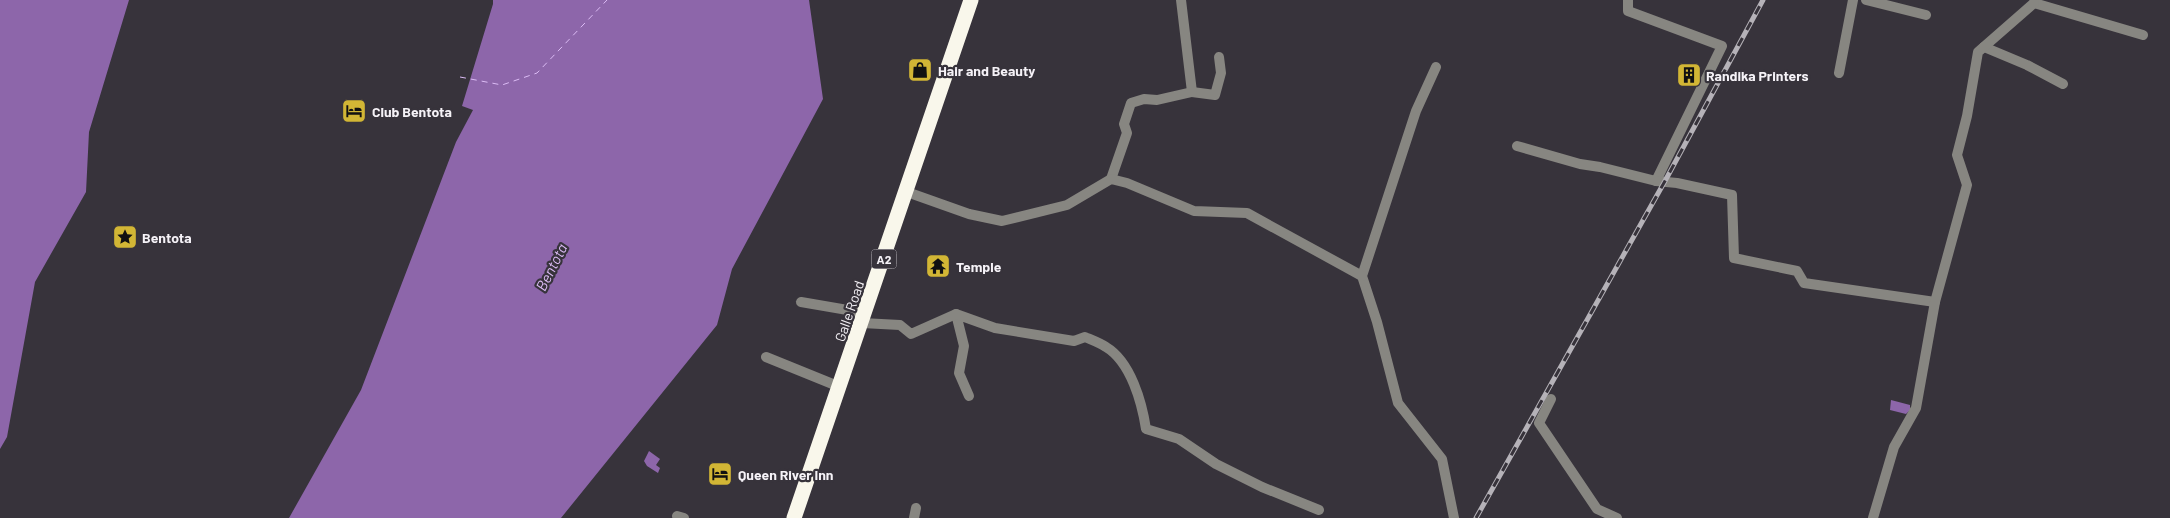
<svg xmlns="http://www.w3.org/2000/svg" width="2170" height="518" viewBox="0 0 2170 518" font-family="Barlow,sans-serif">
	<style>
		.water { fill: #8d66aa }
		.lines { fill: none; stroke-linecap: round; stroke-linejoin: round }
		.ferry { stroke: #dcbcf5; stroke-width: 1; stroke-dasharray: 6 5; stroke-linecap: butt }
		.street { stroke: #878681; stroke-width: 10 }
		.highway { stroke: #f9f7eb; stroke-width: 15 }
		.rail-casing { stroke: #b5b2b8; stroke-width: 5 }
		.rail { stroke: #37333b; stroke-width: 3; stroke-dasharray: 9; stroke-linecap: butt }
		.labels { text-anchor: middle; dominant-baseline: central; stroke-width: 4.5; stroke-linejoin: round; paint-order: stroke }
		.shield { fill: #37333b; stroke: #bcb9bf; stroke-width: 1 }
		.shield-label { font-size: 12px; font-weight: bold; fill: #f5f2f7 }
		.poi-label { font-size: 14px; font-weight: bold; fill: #f5f2f7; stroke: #37333b; text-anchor: start }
		.street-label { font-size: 14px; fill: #f5f2f7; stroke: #37333b }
		.water-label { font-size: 15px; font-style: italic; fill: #dcbcf5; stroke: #37333b }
	</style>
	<rect width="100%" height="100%" fill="#37333b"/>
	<!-- water -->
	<g class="water">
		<polygon points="0,0 129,0 89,132 86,192 35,282 7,437 0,449"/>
		<polygon points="493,0 809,0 823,99 732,269 717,325 561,518 289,518 361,390 456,142 473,110 462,106 493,4"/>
		<polygon points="1891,400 1910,405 1910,410 1906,414 1890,410"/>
		<polygon points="649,451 660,459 656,465 660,468 658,473 647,466 644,461"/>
	</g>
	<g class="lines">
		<!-- ferry -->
		<polyline class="ferry" points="460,77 502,85 537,73 607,0"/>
		<!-- street -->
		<g class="street">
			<polyline points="1628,0 1628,11 1722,46 1656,181"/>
			<polyline points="1866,0 1926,15"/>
			<polyline points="2036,0 2034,3 2143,35"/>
			<polyline points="1984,47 2027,65 2063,84"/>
			<polyline points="1436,67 1416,111 1362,276 1377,322 1398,403 1442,459 1454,518"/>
			<polyline points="1839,73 1853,0"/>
			<polyline points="1192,92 1215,95 1221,73 1219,57"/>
			<polyline points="1517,146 1580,164 1600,167 1656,181 1677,183 1732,195 1734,258 1797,271 1804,283 1935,302"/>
			<polyline points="1111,179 1127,133 1124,124 1131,103 1144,99 1157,100 1192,92 1181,0"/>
			<polyline points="907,192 969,214 1002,221 1067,205 1111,179 1127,183 1194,211 1247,213 1362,276"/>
			<polyline points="801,302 865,313"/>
			<polyline points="956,314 964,346 959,373 969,396"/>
			<path d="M862,323L900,325L911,334L956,314L995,328L1074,341L1085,337C1092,340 1100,343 1106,347C1131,362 1142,403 1146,429L1179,439L1216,464L1262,487L1319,510"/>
			<polyline points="766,357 840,387"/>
			<polyline points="1551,399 1539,423 1597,509 1617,518"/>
			<polyline points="677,516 684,518"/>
			<polyline points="914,518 916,508"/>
			<polyline points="1873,518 1894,447 1916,408 1935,302 1967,185 1957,155 1967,116 1978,52 2034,3"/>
		</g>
		<!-- highway -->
		<polyline class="highway" points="794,518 971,0"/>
		<defs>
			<polyline id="rail" points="1476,518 1665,181 1763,0"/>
		</defs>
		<!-- rail casing -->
		<use href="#rail" class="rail-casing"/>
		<!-- rail -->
		<use href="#rail" class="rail"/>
	</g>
	<!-- icons -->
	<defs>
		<symbol id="shop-square" viewBox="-11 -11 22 22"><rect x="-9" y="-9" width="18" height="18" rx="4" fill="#d2b635" stroke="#37333b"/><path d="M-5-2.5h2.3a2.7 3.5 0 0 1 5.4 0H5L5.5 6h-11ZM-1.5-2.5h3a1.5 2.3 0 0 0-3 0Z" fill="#111"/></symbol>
		<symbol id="building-square" viewBox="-11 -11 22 22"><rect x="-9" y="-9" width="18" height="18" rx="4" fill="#d2b635" stroke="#37333b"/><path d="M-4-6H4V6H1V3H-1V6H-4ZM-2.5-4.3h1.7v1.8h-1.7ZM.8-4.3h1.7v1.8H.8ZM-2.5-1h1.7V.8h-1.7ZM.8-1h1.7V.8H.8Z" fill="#111"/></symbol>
		<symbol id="hotel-square" viewBox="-11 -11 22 22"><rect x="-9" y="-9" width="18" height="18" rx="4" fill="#d2b635" stroke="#37333b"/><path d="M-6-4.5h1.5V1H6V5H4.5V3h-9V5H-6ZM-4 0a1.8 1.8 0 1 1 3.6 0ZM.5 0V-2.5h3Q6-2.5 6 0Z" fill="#111"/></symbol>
		<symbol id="sight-square" viewBox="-11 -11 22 22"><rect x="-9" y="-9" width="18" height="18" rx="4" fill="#d2b635" stroke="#37333b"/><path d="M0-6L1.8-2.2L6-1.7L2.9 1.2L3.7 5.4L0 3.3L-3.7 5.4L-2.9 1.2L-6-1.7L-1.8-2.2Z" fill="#111"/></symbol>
		<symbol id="temple-square" viewBox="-11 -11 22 22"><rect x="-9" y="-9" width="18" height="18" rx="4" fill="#d2b635" stroke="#37333b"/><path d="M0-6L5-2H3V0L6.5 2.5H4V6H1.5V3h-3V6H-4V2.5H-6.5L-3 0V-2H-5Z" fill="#111"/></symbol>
	</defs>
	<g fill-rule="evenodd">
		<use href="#shop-square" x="906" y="56" width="28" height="28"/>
		<use href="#building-square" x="1675" y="61" width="28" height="28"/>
		<use href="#hotel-square" x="340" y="97" width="28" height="28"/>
		<use href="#sight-square" x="111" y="223" width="28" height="28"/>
		<use href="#temple-square" x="924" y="252" width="28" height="28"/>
		<use href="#hotel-square" x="706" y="460" width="28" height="28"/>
	</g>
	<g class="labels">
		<!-- shield labels -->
		<rect class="shield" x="871.5" y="249.5" width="25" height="19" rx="4"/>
		<g class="shield-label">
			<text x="884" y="259">A2</text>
		</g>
		<!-- poi labels -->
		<g class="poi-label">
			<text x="938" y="70">Hair and Beauty</text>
			<text x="1706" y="75">Randika Printers</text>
			<text x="372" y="111">Club Bentota</text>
			<text x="142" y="237">Bentota</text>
			<text x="956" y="266">Temple</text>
			<text x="738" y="474">Queen River Inn</text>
		</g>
		<!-- street labels -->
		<g class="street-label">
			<text transform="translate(849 311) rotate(-71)">Galle Road</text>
		</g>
		<!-- water labels -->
		<g class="water-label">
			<text transform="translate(551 267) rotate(-63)">Bentota</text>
		</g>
	</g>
</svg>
